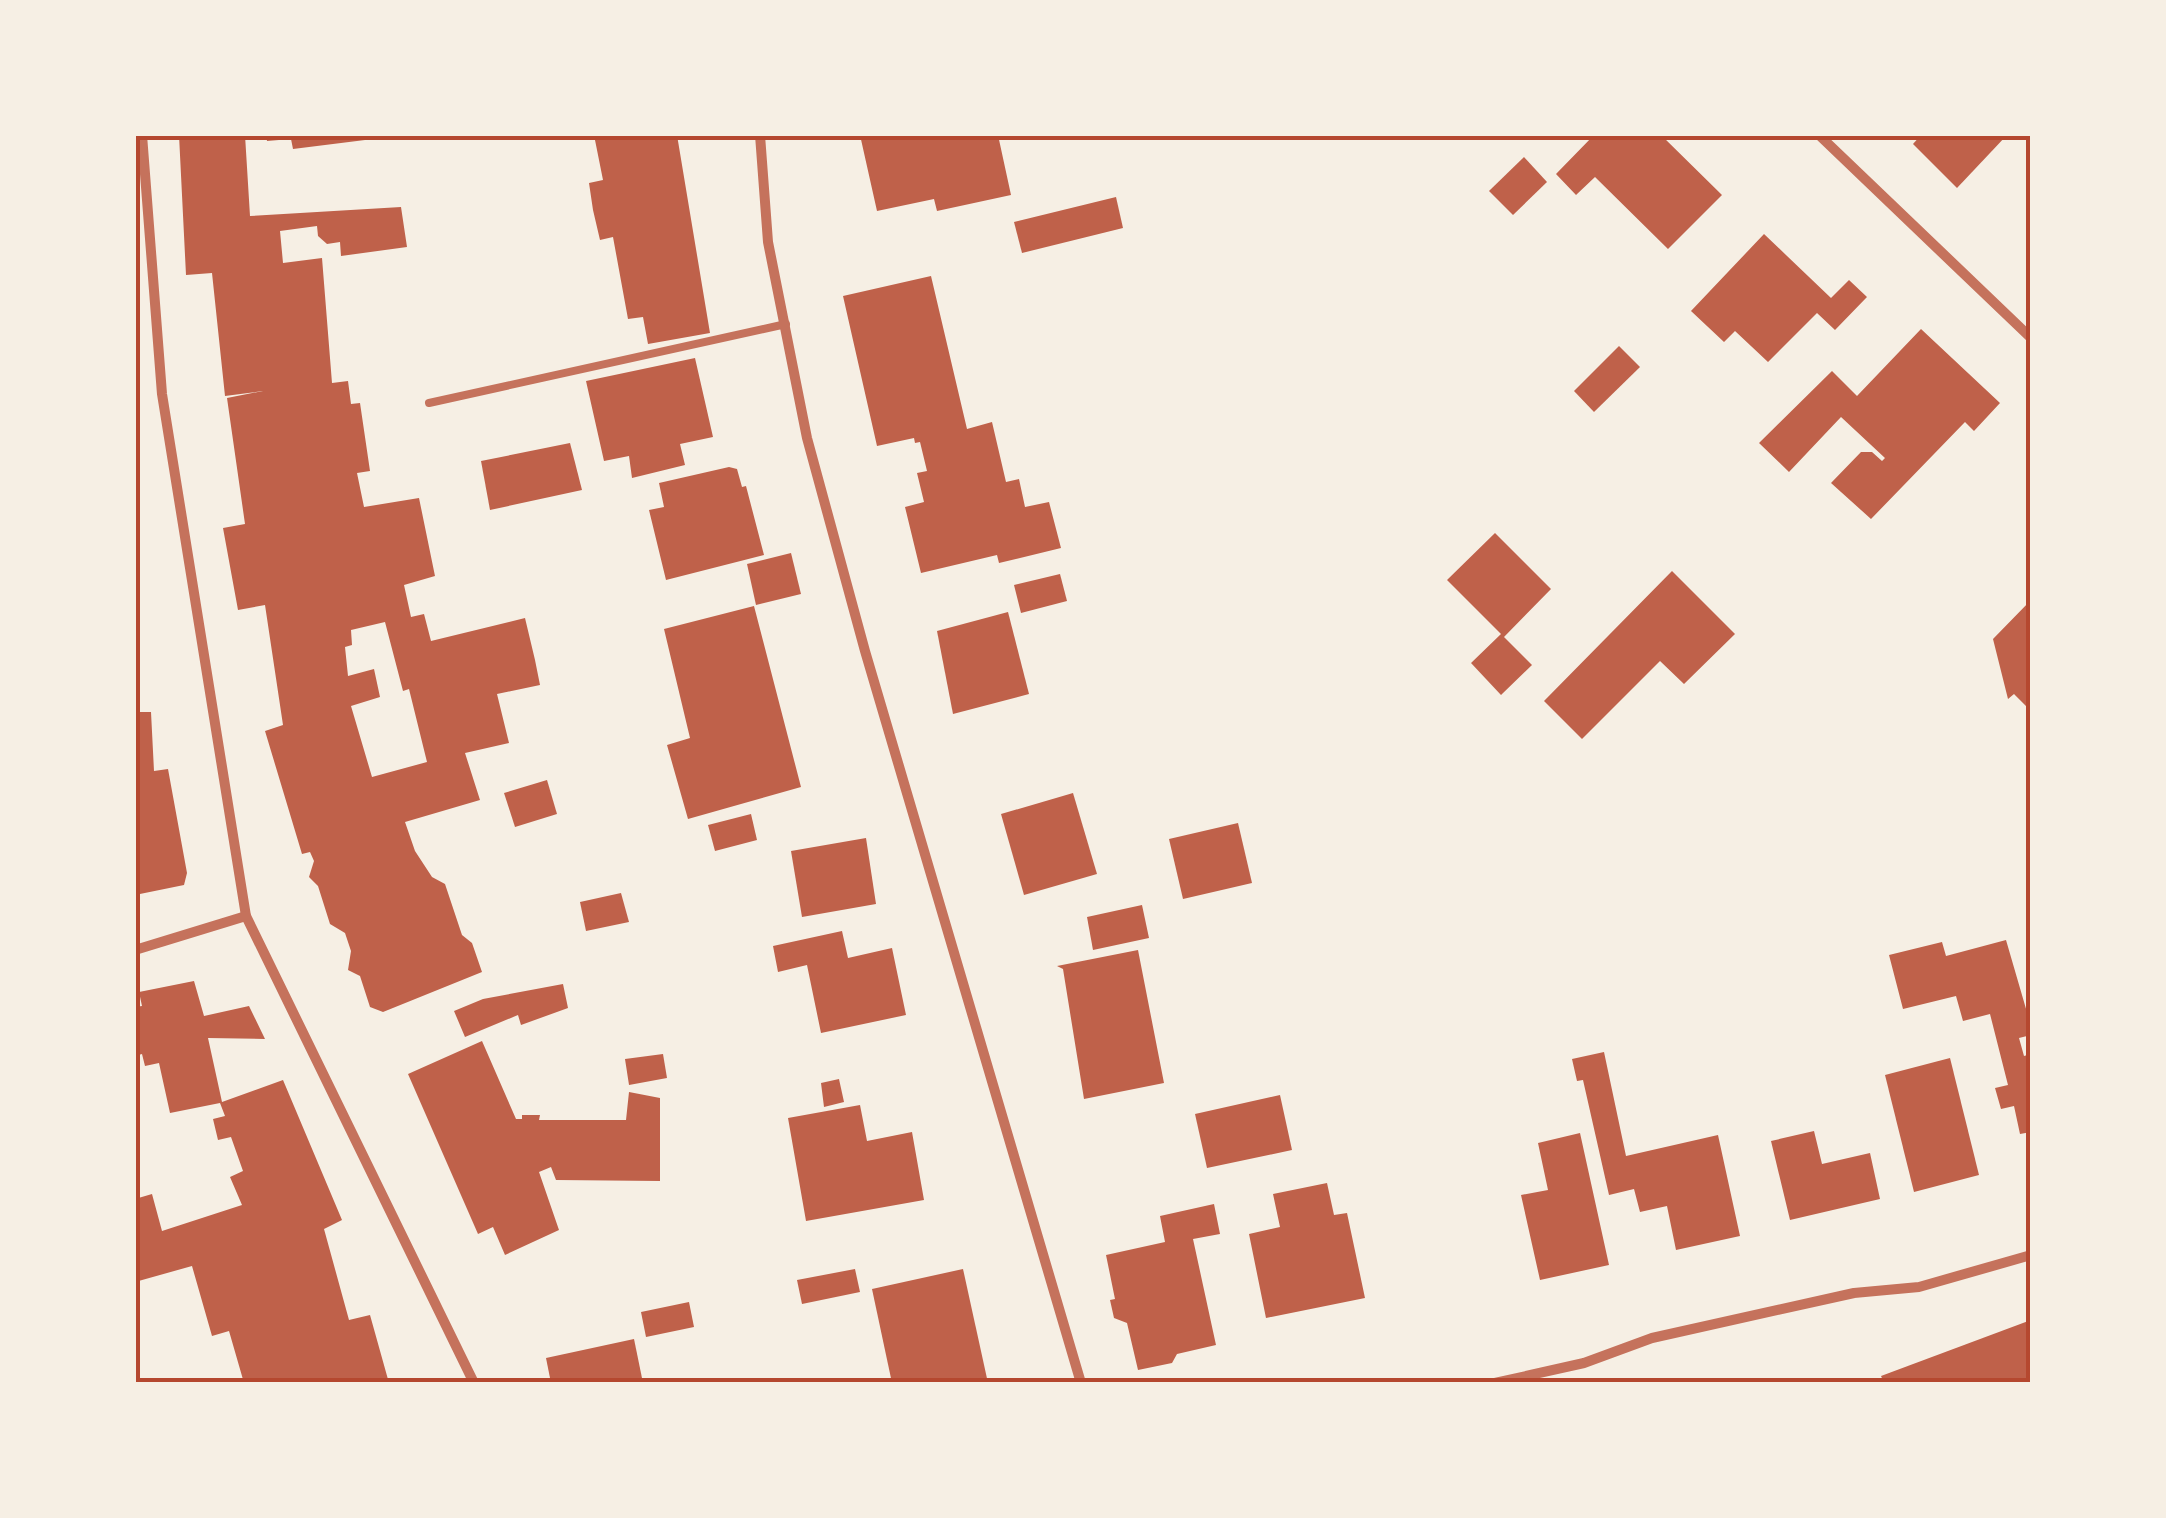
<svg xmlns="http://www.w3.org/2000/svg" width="2166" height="1518" viewBox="0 0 2166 1518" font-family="'Fira Sans',sans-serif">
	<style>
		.building { fill: #bf614a; fill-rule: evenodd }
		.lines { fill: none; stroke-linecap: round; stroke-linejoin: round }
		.service { stroke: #c5725c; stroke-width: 8 }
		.minor { stroke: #c5725c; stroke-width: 10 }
		.neatline { fill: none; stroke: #b5482f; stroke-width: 4 }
	</style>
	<rect width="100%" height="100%" fill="#f6efe4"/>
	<!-- building -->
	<g class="building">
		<path d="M179,135H245L250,216L401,207L407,247L341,256L340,242L327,244L318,236L317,226L280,231L283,263L322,258L332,383L348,381L351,404L360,403L370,471L357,473L364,507L419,498L435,576L404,585L411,617L424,614L431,641L525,618L535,660L540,685L497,694L509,743L465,753L480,800L405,822L415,851L432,877L445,884L462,935L472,943L482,972L383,1012L370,1007L360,976L348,970L351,951L345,933L330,924L318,886L309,877L314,861L310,852L302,854L265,731L283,725L265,605L238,610L223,528L245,524L227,398L263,391L225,396L212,273L186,275ZM385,622L403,691L409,689L427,762L372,777L351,706L380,697L374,669L348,676L345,647L352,645L351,630Z"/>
		<polygon points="266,135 389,135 389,137 293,149 291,139 267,141"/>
		<polygon points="594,135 677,135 710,333 648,344 643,317 628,319 613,237 600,240 593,210 589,183 603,180"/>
		<polygon points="860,135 998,135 1011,195 937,211 934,199 877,211"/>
		<polygon points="1594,135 1661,135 1722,195 1668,249 1595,177 1576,195 1556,174"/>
		<polygon points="1921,135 2007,135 1957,188 1913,144"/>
		<polygon points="1524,157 1547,182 1513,215 1489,191"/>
		<polygon points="1116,197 1123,228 1022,253 1014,222"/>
		<polygon points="1764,234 1831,298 1849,280 1867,297 1835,330 1817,313 1768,362 1735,331 1724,342 1691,311"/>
		<polygon points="931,276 967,429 992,422 1006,482 1019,479 1025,507 1049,502 1061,548 999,563 997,555 921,573 905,507 924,502 917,473 927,471 920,442 915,443 914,438 877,446 843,296"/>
		<polygon points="1921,329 2000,403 1974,431 1965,422 1871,519 1831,483 1861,452 1872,452 1882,461 1885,458 1841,417 1789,472 1759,443 1832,371 1857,396"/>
		<polygon points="1619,346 1640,367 1594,412 1574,391"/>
		<polygon points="695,358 713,437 680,444 685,465 632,478 629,456 604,461 586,381"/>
		<polygon points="570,443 582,490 490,510 481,461"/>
		<polygon points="729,467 737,469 742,487 746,486 764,555 666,580 649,510 664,507 659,483"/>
		<polygon points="1495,533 1551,589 1504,637 1532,665 1501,695 1471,663 1501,634 1447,580"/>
		<polygon points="791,553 801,594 756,605 747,564"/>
		<polygon points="1672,571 1735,634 1684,684 1660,661 1582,739 1544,701"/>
		<polygon points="1060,574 1067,601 1021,613 1014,585"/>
		<polygon points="2031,600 2031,706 2029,709 2014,694 2008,699 1993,639"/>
		<polygon points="754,606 801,787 688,819 667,745 690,738 664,629"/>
		<polygon points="1008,612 1029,694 953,714 937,631"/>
		<polygon points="135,712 151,712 154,771 168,769 187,873 184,885 135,895"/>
		<polygon points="547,780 557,814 515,827 504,793"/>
		<polygon points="1073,793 1097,874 1024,895 1001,814"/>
		<polygon points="751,814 757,840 715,851 708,825"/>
		<polygon points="1238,823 1252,883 1183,899 1169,839"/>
		<polygon points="866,838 876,904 802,917 791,851"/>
		<polygon points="621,893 629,922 586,931 580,902"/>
		<polygon points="1142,905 1149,938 1093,950 1087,917"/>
		<polygon points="842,931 848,958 892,948 906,1015 821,1033 807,965 778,972 773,946"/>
		<polygon points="2006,940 2031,1026 2031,1035 2019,1038 2024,1056 2031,1054 2031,1132 2020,1134 2014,1106 2001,1109 1995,1088 2008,1085 1990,1014 1963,1021 1956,996 1903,1009 1889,955 1942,942 1946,956"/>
		<polygon points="1138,950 1164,1083 1084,1099 1063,969 1057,966"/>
		<polygon points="194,981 204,1016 249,1006 265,1039 208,1038 222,1102 283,1080 342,1220 324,1229 349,1320 370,1315 389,1383 244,1383 229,1331 212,1336 192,1266 135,1282 135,1199 152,1194 162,1231 242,1205 230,1177 243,1171 231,1137 218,1140 213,1119 225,1116 220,1103 170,1113 159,1063 145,1066 142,1054 135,1056 135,1007 142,1006 139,992"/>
		<polygon points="563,984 568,1008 521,1025 518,1015 465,1037 454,1011 483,999"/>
		<polygon points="482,1041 516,1119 522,1119 522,1115 540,1115 539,1120 626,1120 629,1092 660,1098 660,1181 556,1180 551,1167 539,1172 559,1230 505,1255 493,1227 478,1234 408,1074"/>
		<polygon points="1604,1052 1626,1156 1718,1135 1740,1236 1676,1250 1667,1206 1640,1212 1634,1189 1609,1195 1583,1080 1577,1081 1572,1059"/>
		<polygon points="663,1054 667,1078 629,1085 625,1059"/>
		<polygon points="1950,1058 1979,1175 1914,1192 1885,1075"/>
		<polygon points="839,1079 844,1102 824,1107 821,1083"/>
		<polygon points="1280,1095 1292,1150 1207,1168 1195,1114"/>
		<polygon points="860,1105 867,1141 912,1132 924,1200 806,1221 788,1118"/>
		<polygon points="1814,1131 1822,1164 1870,1153 1880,1199 1790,1220 1771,1141"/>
		<polygon points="1580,1133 1609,1265 1540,1280 1521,1195 1548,1190 1538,1143"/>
		<polygon points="1327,1183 1334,1215 1347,1213 1365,1298 1266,1318 1249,1234 1280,1227 1273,1194"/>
		<polygon points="1214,1204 1220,1234 1193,1239 1216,1345 1177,1354 1172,1363 1138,1370 1127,1323 1114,1318 1110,1300 1115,1299 1106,1255 1165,1242 1160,1216"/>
		<polygon points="855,1269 860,1292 802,1304 797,1280"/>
		<polygon points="963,1269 988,1383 892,1383 872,1289"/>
		<polygon points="689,1302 694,1327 646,1337 641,1312"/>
		<polygon points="2031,1320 2031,1383 1884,1383 1881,1376"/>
		<polygon points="634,1339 643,1383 551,1383 546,1358"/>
	</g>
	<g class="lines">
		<!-- service -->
		<polyline class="service" points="429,403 786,324"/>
		<!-- minor -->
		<g class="minor">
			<polyline points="142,135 162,394 246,916 474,1383"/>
			<polyline points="760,135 768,242 807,438 865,651 1081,1383"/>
			<polyline points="1819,135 2031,338"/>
			<polyline points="135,950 246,916"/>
			<polyline points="1495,1383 1584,1363 1652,1338 1854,1293 1919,1287 2031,1255"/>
		</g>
	</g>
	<!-- border -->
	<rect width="2166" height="1518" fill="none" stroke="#f6efe4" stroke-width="275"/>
	<rect x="138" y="138" width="1890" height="1242" class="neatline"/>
</svg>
